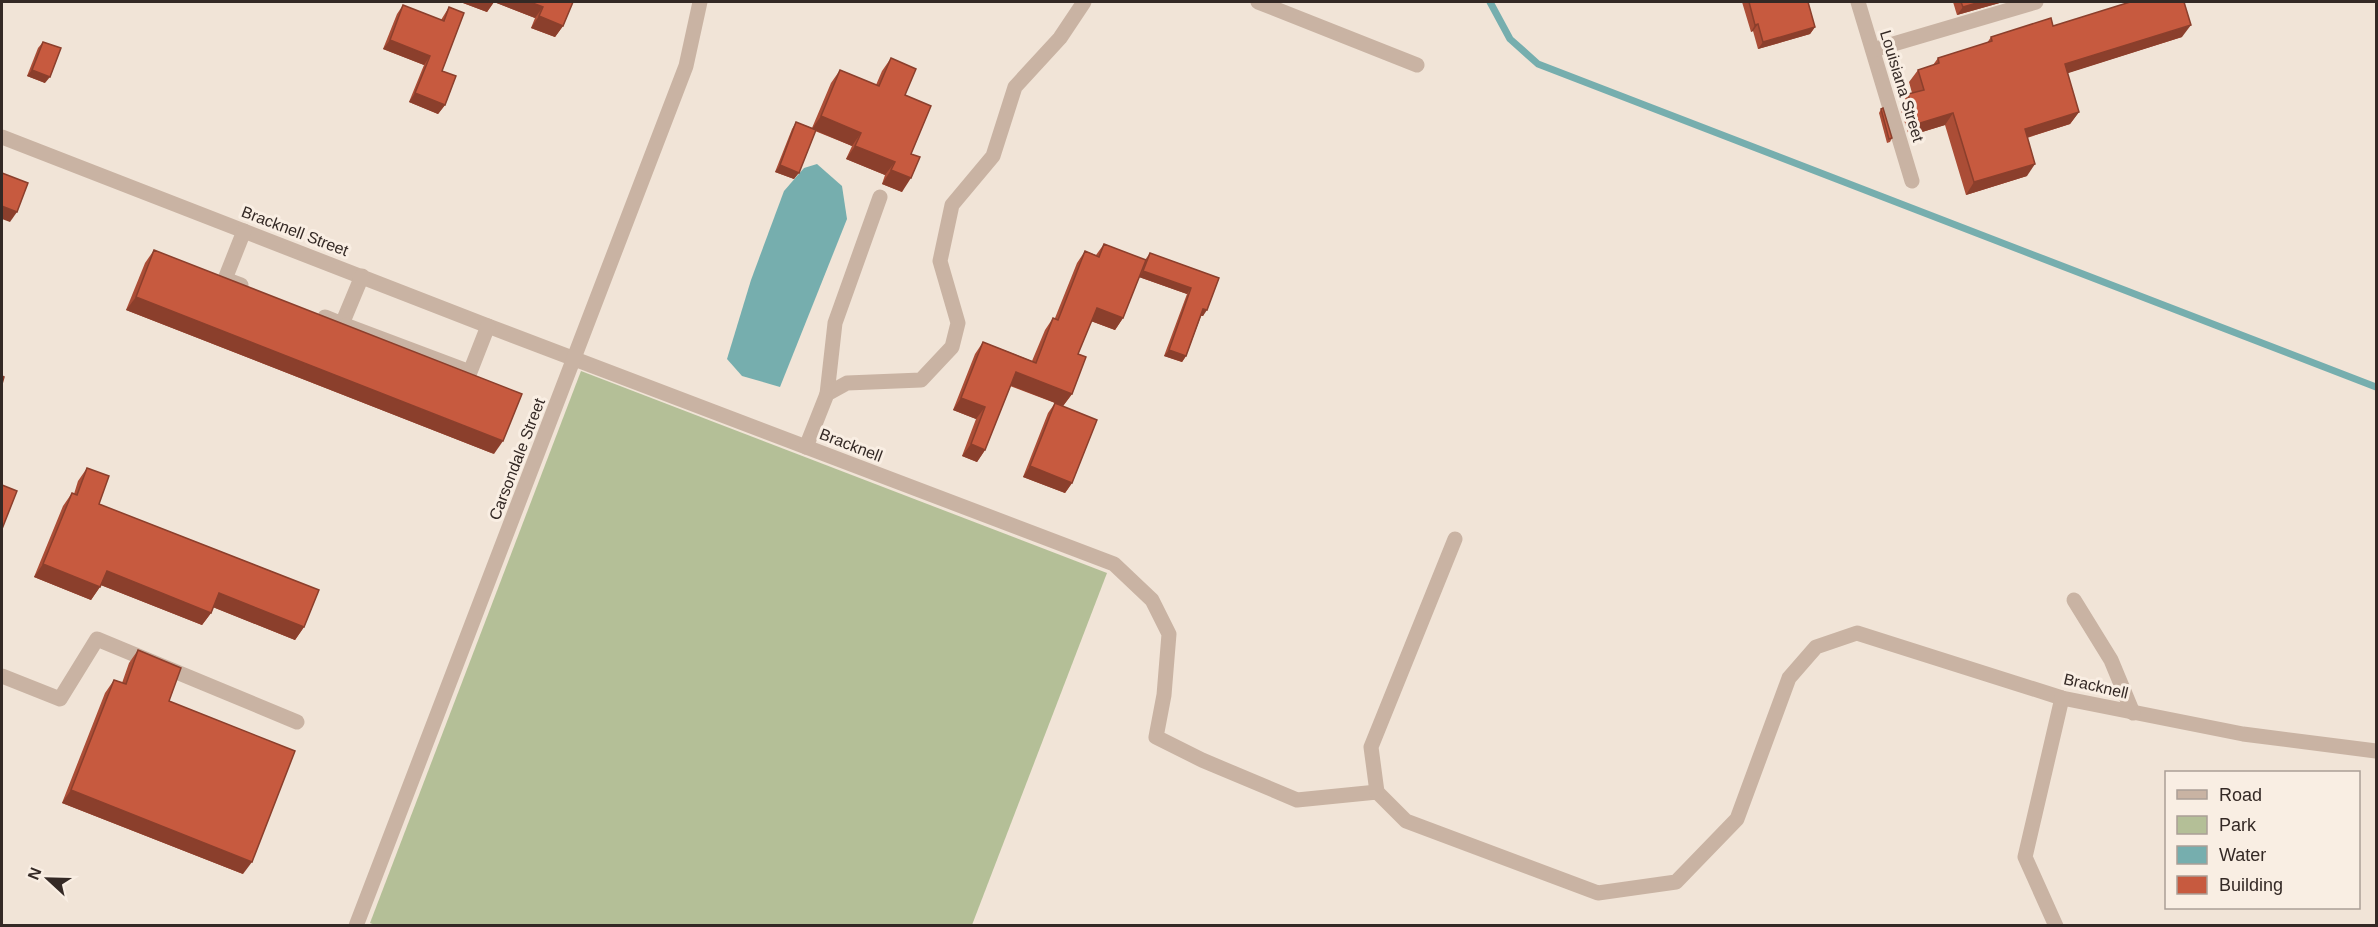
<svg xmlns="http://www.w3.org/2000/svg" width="2378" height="927" viewBox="0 0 2378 927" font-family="Arial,sans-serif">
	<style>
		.green { fill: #b4bf97 }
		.water { fill: #76aeae }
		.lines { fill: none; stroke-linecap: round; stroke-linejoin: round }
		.stream { stroke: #76aeae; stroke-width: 7 }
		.minor { stroke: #c9b3a3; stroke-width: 15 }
		.wall { fill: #ab4d36 }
		.shaded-wall { fill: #8b3f2c }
		.building { fill: #c75a3f; stroke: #8b3f2c; stroke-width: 1.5 }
		.labels { text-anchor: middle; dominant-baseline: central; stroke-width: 6; stroke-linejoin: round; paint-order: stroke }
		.street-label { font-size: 16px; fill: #342925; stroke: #f9eee3 }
	</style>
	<rect width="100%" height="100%" fill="#f1e4d7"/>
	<!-- green -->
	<polygon class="green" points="581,371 1107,573 972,925 378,926 370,923"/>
	<!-- water -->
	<polygon class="water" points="817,164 842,186 847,219 780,387 742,376 727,359 751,280 784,191 804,168"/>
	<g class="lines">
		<!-- stream -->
		<polyline class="stream" points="1490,2 1510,39 1538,64 2376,387"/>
		<!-- minor -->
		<g class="minor">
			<polyline points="1258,2 1417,65"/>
			<polyline points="1858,2 1912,181"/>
			<polyline points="1873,50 2036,2"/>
			<polyline points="2,137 488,326 1114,564 1152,600 1169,634 1164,695 1156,737 1202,760 1297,800 1377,792 1406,821 1598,893 1676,882 1737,819 1789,678 1816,647 1857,633 2062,698 2243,734 2376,751"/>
			<polyline points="241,285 225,279 244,231"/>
			<polyline points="325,317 342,324 362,276"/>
			<polyline points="345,325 470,372 488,326"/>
			<polyline points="827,394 835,323 880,197"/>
			<polyline points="806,447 827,394 847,383 921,380 952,347 958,323 940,261 952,205 993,156 1015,87 1060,38 1084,2"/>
			<polyline points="2074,600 2111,660 2133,713"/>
			<polyline points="2,676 60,699 97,639 297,722"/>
			<polyline points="1377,792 1371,747 1455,539"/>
			<polyline points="356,926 686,66 700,2"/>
			<polyline points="2056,926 2025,857 2062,698"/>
		</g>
	</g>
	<!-- wall -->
	<g class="wall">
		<polygon points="464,2 573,2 563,26 555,37 531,28 535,18 494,2 487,12 463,3"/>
		<polygon points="1742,2 1808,2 1815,27 1810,34 1758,49 1753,31 1751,32"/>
		<polygon points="1953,2 2003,2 1957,15"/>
		<polygon points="403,5 441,20 449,7 442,71 445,105 438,114 409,102 424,65 383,49 397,14"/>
		<polygon points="2053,26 2182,37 2067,73 2079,112 2070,124 2027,138 2027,176 1966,195 1945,125 1909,136 1900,107 1908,94 1912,93 1909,82 1918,70 1933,65 1938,58 1987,43 1991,37"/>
		<polygon points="43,42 45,83 27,76 38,48"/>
		<polygon points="891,58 905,95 911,154 902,192 882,184 885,175 846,159 852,146 815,131 794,179 775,172 792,129 796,122 812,128 831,83 840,70 876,85 882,71"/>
		<polygon points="1881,109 1892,138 1890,142 1887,143 1879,113"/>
		<polygon points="1104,244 1145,260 1150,253 1219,278 1203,316 1201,316 1186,356 1182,362 1164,356 1187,294 1139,277 1123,318 1115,330 1091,321 1078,354 1072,394 1063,406 1072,483 1065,493 1023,477 1048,413 1055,403 1010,386 985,450 977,462 962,456 976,419 953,410 975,354 983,342 1032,361 1045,330 1053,318 1055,318 1077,263 1085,251 1096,255"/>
		<polygon points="154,250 494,454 126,310 145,263"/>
		<polygon points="87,468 99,504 304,627 295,640 213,607 211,613 202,625 101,585 91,600 34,577 63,506 72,493 74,494 78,481"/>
		<polygon points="138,650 169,701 243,874 62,803 105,693 114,680 122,683 129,663"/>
	</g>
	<!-- shaded-wall -->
	<g class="shaded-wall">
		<polygon points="464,2 530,2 543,7 535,18 494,2 487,12 463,3"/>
		<polygon points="1980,2 2003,2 1957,15 1963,7"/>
		<polygon points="539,16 563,26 555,37 531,28"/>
		<polygon points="1758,24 1753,31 1751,32 1755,25"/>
		<polygon points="2191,25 2182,37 2056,77 2065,64"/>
		<polygon points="1815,27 1810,34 1758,49 1763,42"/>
		<polygon points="390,40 430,56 424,65 383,49"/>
		<polygon points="32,70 50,77 45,83 27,76"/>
		<polygon points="415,93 445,105 438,114 409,102"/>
		<polygon points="2079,112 2070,124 2016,141 2025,129"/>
		<polygon points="1953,113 1945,125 1909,136 1917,124"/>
		<polygon points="821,116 861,133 852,146 812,129"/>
		<polygon points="855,146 895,162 885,175 846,159"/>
		<polygon points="2035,164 2027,176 1966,195 1974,182"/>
		<polygon points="780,165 799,173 794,179 775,172"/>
		<polygon points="891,170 911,178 902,192 882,184"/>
		<polygon points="2,206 17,212 10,222 2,219"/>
		<polygon points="1143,271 1191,288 1187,294 1139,277"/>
		<polygon points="136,297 503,441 494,454 126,310"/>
		<polygon points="1097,308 1123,318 1115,330 1088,320"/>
		<polygon points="1203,309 1207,310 1203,316 1199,315"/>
		<polygon points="1169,350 1186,356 1182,362 1164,356"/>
		<polygon points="1016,372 1072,394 1063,406 1007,384"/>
		<polygon points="961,398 985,407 976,419 953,410"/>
		<polygon points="971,444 985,450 977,462 962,456"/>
		<polygon points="1030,466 1072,483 1065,493 1023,477"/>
		<polygon points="43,564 100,587 91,600 34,577"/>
		<polygon points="107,571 211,613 202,625 98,584"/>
		<polygon points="219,593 304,627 295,640 210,606"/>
		<polygon points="71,790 252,862 243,874 62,803"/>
	</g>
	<!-- building -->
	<g class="building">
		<polygon points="530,2 573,2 563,26 539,16 543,7"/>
		<polygon points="1749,2 1808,2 1815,27 1763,42 1758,24 1755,25"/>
		<polygon points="1961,2 1980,2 1963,7"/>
		<polygon points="2130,2 2184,2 2191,25 2065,64 2079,112 2025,129 2035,164 1974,182 1953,113 1917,124 1908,94 1924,90 1918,70 1939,63 1938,58 1992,41 1991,37 2051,18 2053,26"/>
		<polygon points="403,5 444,21 449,7 464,13 442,71 456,76 445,105 415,93 430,56 390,40"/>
		<polygon points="43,42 61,48 50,77 32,70"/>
		<polygon points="891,58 916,69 905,95 931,106 911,154 920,157 911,178 891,170 895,162 855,146 861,133 821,116 840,70 879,86"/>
		<polygon points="1883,108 1892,138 1889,139 1881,109"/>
		<polygon points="796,122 816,130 799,173 780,165"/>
		<polygon points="2,173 28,183 17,212 2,206 2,208"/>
		<polygon points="1104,244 1146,260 1123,318 1097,308 1078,354 1086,357 1072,394 1016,372 985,450 971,444 985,407 961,398 983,342 1036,363 1053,318 1058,320 1085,251 1099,257"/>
		<polygon points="154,250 522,394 503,441 136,297"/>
		<polygon points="1150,253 1219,278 1207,310 1203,309 1186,356 1169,350 1191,288 1143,271"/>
		<polygon points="2,376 4,377 2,384"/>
		<polygon points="1055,403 1097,420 1072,483 1030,466"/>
		<polygon points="87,468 109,476 99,504 319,590 304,627 219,593 211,613 107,571 100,587 43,564 72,493 77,495"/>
		<polygon points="2,485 17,491 2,529"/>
		<polygon points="138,650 181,668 169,701 295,751 252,862 71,790 114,680 126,684"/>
	</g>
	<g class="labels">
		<!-- street labels -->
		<g class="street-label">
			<text transform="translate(1902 86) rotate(73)">Louisiana Street</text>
			<text transform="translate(295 231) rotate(21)">Bracknell Street</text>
			<text transform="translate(851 445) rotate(21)">Bracknell</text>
			<text transform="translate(517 459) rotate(-69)">Carsondale Street</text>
			<text transform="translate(2096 686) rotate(13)">Bracknell</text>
		</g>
	</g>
	<!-- border -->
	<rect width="2378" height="927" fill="none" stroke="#342925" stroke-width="6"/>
	<!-- legend -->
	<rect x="2165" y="771" width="195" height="138" fill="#f9eee3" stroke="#aa9f97" stroke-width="1.5"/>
	<rect x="2177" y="790" width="30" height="9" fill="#c9b3a3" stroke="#aa9f97" stroke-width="1.5"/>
	<text x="2219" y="801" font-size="18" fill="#342925">Road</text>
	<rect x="2177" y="816" width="30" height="18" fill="#b4bf97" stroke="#aa9f97" stroke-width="1.5"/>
	<text x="2219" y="831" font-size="18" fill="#342925">Park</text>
	<rect x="2177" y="846" width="30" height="18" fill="#76aeae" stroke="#aa9f97" stroke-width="1.5"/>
	<text x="2219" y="861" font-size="18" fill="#342925">Water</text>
	<rect x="2177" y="876" width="30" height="18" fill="#c75a3f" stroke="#aa9f97" stroke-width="1.5"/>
	<text x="2219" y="891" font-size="18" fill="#342925">Building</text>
	<!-- north arrow -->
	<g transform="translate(48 879) rotate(292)" stroke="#f9eee3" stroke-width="4.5" paint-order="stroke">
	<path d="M0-4.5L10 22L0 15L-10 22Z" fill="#342925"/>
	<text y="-9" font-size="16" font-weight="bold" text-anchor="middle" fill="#342925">N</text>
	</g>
</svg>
